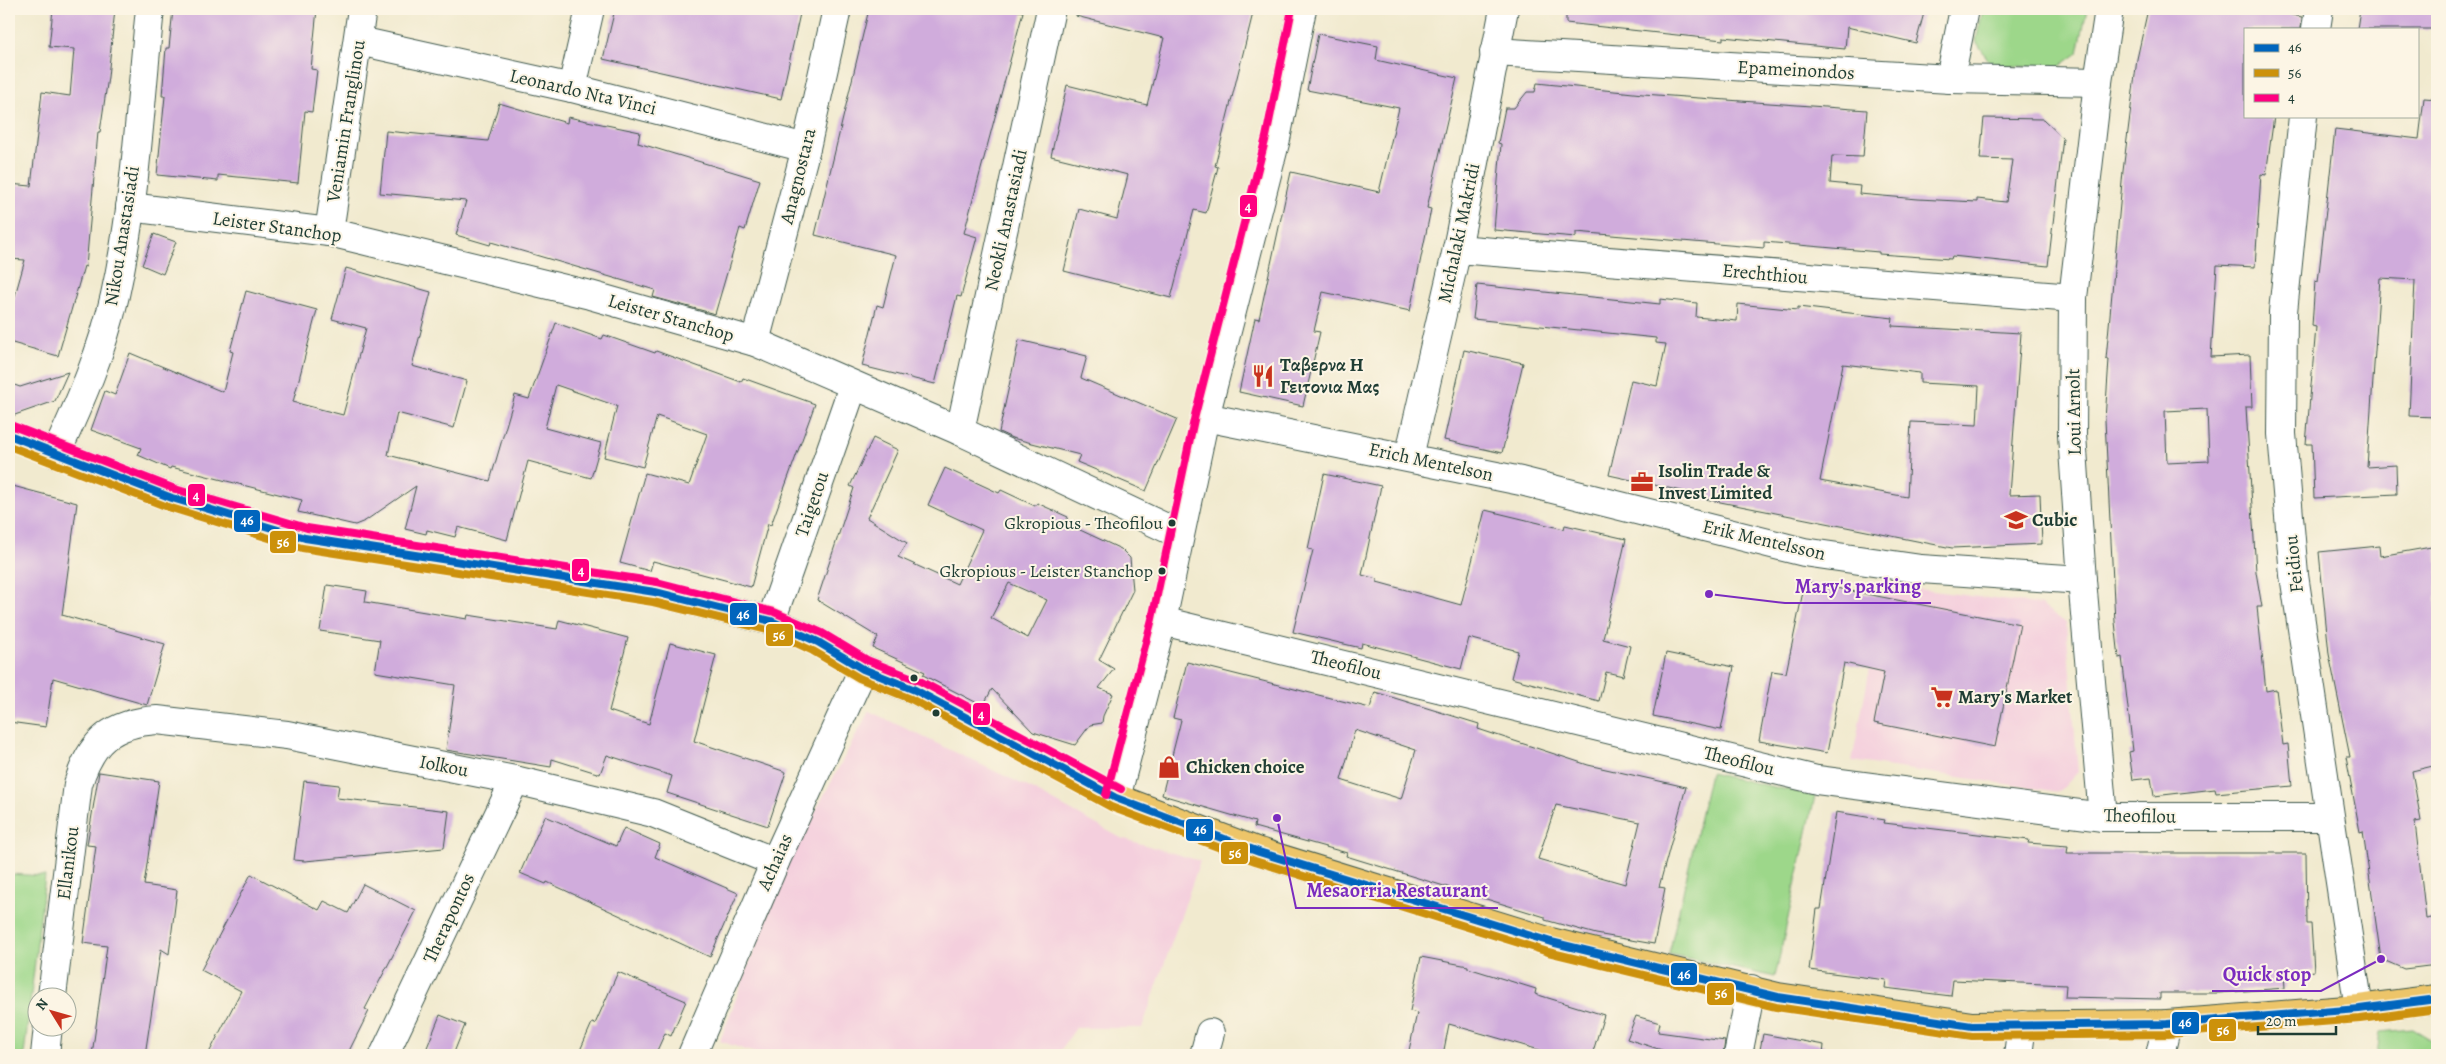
<svg xmlns="http://www.w3.org/2000/svg" width="2446" height="1064" viewBox="0 0 2446 1064" font-family="Alegreya,serif">
	<style>
		.built { fill: #f4cfdd }
		.green { fill: #9dd78a; stroke: #5e8a5f }
		.building { fill: #d0acdc; fill-rule: evenodd }
		.lines { fill: none; stroke-linecap: round; stroke-linejoin: round }
		.minor-casing { stroke: #3e574b; stroke-width: 30 }
		.major-casing { stroke: #3e574b; stroke-width: 30 }
		.minor { stroke: #fff; stroke-width: 28 }
		.major { stroke: #edc569; stroke-width: 28 }
		.bus-1-casing { stroke: #fcf5e5; stroke-width: 11 }
		.bus-2-casing { stroke: #fcf5e5; stroke-width: 11 }
		.bus-3-casing { stroke: #fcf5e5; stroke-width: 11 }
		.bus-1 { stroke: #0065bd; stroke-width: 8 }
		.bus-2 { stroke: #cc910a; stroke-width: 8 }
		.bus-3 { stroke: #ff0080; stroke-width: 8 }
		.bus-dot { fill: #1f3d34; stroke: #fcf5e5; stroke-width: 2 }
		.labels { text-anchor: middle; dominant-baseline: central; stroke-width: 4; stroke-linejoin: round; paint-order: stroke }
		.bus-label { font-size: 18px; fill: #1f3d34; stroke: #fcf5e5; text-anchor: end }
		.street-label { font-size: 19px; fill: #1f3d34; stroke: #fcf5e5 }
		.poi-label { font-size: 19px; font-weight: bold; fill: #1f3d34; stroke: #fcf5e5; text-anchor: start }
		.leader { fill: none; stroke: #7b2cbf; stroke-width: 2 }
		.callout-dot { fill: #7b2cbf; stroke: #fcf5e5; stroke-width: 2 }
		.callout-label { font-size: 20px; text-anchor: middle; font-weight: bold; fill: #7b2cbf; stroke: #fcf5e5; stroke-width: 4; stroke-linejoin: round; paint-order: stroke }
		.line-badge { stroke: #fcf5e5; stroke-width: 2 }
		.badge-label { font-size: 14px; text-anchor: middle; font-weight: bold; fill: #fff }
	</style>
	<rect width="100%" height="100%" fill="#fcf5e5"/>
	<filter id="ink" filterUnits="userSpaceOnUse"><feTurbulence type="fractalNoise" baseFrequency=".02" numOctaves="2"/><feDisplacementMap in="SourceGraphic" scale="10" xChannelSelector="R" yChannelSelector="G"/><feConvolveMatrix kernelMatrix="1 2 1 2 8 2 1 2 1" color-interpolation-filters="sRGB"/></filter>
	<filter id="wash" filterUnits="userSpaceOnUse"><feTurbulence type="fractalNoise" baseFrequency=".0096" numOctaves="4" result="noise"/><feDisplacementMap in="SourceGraphic" scale="20" xChannelSelector="R" yChannelSelector="G"/><feGaussianBlur stdDeviation="1.12" result="paint"/><feColorMatrix in="noise" values="0 0 0 0 0 0 0 0 0 0 0 0 0 0 0 0 0 1.4 0 .05"/><feComposite in="paint" operator="in"/></filter>
	<g filter="url(#wash)">
		<rect width="100%" height="100%" fill="#f1eacf"/>
		<!-- built -->
		<g class="built">
			<polygon points="1886,585 2041,605 2066,623 2078,772 2059,792 1852,761"/>
			<polygon points="869,711 1028,787 1121,838 1200,861 1142,1028 1076,1028 1057,1055 761,1055 720,1041 786,866"/>
		</g>
		<!-- green -->
		<g class="green">
			<polygon points="1983,9 2087,9 2078,53 2056,69 1991,64 1976,41"/>
			<polygon points="1710,773 1815,796 1775,977 1669,954"/>
			<polygon points="9,874 45,876 24,1055 9,1055"/>
			<polygon points="2412,1029 2435,1043 2434,1055 2377,1055 2380,1032"/>
		</g>
		<g id="blocks">
			<!-- building -->
			<g class="building">
				<polygon points="53,9 115,9 108,77 100,132 98,132 86,267 84,266 58,356 9,342 9,317 25,260 9,259 9,184 31,186 42,92 70,96 74,49 49,47"/>
				<polygon points="173,9 317,9 311,69 317,70 312,112 305,111 298,183 218,175 218,181 157,175 165,96 162,96 166,48 169,48"/>
				<polygon points="615,9 801,9 781,99 603,59"/>
				<polygon points="869,9 1011,9 1023,12 964,233 977,237 961,297 957,296 935,384 862,366 877,305 883,307 896,255 815,235"/>
				<polygon points="1077,9 1254,9 1215,166 1218,167 1206,213 1194,210 1171,298 1064,271 1079,209 1117,219 1128,175 1051,156 1067,85 1147,105 1164,38 1076,16"/>
				<polygon points="1566,9 1925,9 1916,43 1847,27 1845,49 1723,37 1723,40 1566,23"/>
				<path d="M2148,9H2264L2302,17L2301,29H2245V116H2274L2266,175L2261,174L2255,267L2217,265L2211,357L2250,355L2252,407H2246L2256,572L2262,607H2257L2266,691L2276,689L2283,745L2288,744L2292,786L2216,793L2215,789L2154,796L2151,778L2133,780L2129,752L2133,751L2122,657L2119,658L2115,622L2105,420L2109,359H2106L2123,171L2137,59ZM2207,409L2209,461L2167,463L2165,411Z"/>
				<polygon points="2360,9 2402,9 2437,14 2437,29 2357,29"/>
				<polygon points="1318,34 1378,46 1376,60 1457,78 1427,208 1431,209 1410,311 1323,292 1314,331 1320,332 1303,406 1239,392 1255,318 1259,319 1291,172 1379,192 1399,108 1307,90"/>
				<polygon points="1537,83 1643,94 1867,110 1863,157 1832,156 1830,183 1860,186 1859,194 1918,199 1977,202 1977,199 2006,202 2012,160 1980,159 1984,118 2043,119 2063,138 2048,266 1952,256 1951,259 1879,254 1879,252 1764,242 1764,248 1576,232 1576,237 1494,230 1501,144 1498,143 1505,108 1514,108 1527,92 1535,92"/>
				<polygon points="2424,98 2437,99 2437,417 2409,416 2415,280 2380,278 2367,467 2396,465 2397,494 2314,498 2312,444 2306,444 2316,327 2312,326 2315,281 2318,282 2335,129 2419,139"/>
				<polygon points="499,103 567,123 568,117 640,132 638,143 760,180 745,230 740,228 715,314 653,297 655,290 491,242 490,245 456,235 466,201 380,193 386,131 488,141"/>
				<polygon points="154,234 176,242 163,274 142,265"/>
				<polygon points="346,268 431,292 412,366 467,381 454,428 397,413 388,455 490,481 515,395 529,399 556,323 602,339 604,335 655,353 656,351 741,382 743,378 815,404 771,525 768,524 751,587 653,561 650,571 620,563 645,473 689,485 707,434 657,416 643,467 604,457 617,406 556,385 545,428 601,443 591,478 528,461 507,540 458,527 455,537 427,530 426,534 405,529 416,486 365,521 355,525 298,512 302,500 171,467 170,469 138,455 141,448 91,430 105,391 115,395 130,353 223,392 233,352 230,351 246,291 317,310 293,402 343,415 366,328 332,319"/>
				<path d="M1477,285L1660,304V299L1697,303L1696,317L1737,321L1738,304L1798,310V307L1893,318L1892,326L2021,333L2009,495L2040,494L2042,544L1952,548L1690,496L1691,493L1609,475L1631,380L1657,386L1666,344L1656,343V338L1473,319ZM1843,364L1920,373V383L1979,386L1977,425L1911,422L1907,497L1820,481Z"/>
				<polygon points="1019,340 1087,356 1081,378 1177,419 1146,491 1077,462 1080,455 1012,438 999,432"/>
				<polygon points="1464,350 1523,363 1502,453 1444,440"/>
				<polygon points="68,372 55,401 9,417 9,383 20,387"/>
				<path d="M873,438L898,450L867,518L907,543L898,557L957,584L982,530L928,505L945,468L999,493L1001,490L1035,506L1037,503L1068,517L1065,523L1121,549L1130,558L1133,590L1099,660L1114,669L1099,688L1113,694L1103,716L1102,723L1090,725L1075,745L1033,732L992,689L983,706L923,675L925,672L873,648L878,637L817,600L854,488L850,486ZM1009,583L1047,600L1028,638L991,618Z"/>
				<polygon points="1324,474 1381,486 1362,575 1377,579 1377,582 1461,605 1485,510 1564,529 1565,525 1626,539 1603,639 1630,646 1623,676 1606,672 1599,701 1511,678 1518,651 1469,638 1461,669 1362,643 1361,648 1293,632 1313,550 1308,549"/>
				<polygon points="9,485 77,503 62,615 165,644 147,705 53,678 46,727 9,722"/>
				<polygon points="2379,546 2380,556 2437,546 2437,765 2412,771 2421,821 2415,822 2426,919 2437,917 2437,965 2404,969 2381,959 2363,831 2360,832 2346,757 2350,757 2329,654 2319,552"/>
				<polygon points="1805,582 2020,624 1995,747 1874,723 1884,672 1844,663 1827,753 1759,741 1772,671 1786,673"/>
				<polygon points="327,585 367,591 365,602 467,619 468,615 557,629 559,620 628,638 609,711 649,724 670,643 716,655 694,741 786,772 768,826 667,793 672,776 607,755 600,774 552,759 551,767 446,750 455,685 375,672 380,640 320,631"/>
				<polygon points="1666,653 1734,667 1721,730 1653,716"/>
				<path d="M1187,662L1370,708L1375,692L1479,724L1478,729L1588,765L1686,787L1659,887L1665,888L1654,944L1596,934L1545,920V917L1346,856L1347,853L1254,827L1255,822L1162,795L1181,720L1173,718ZM1355,730L1416,750L1401,799L1341,780ZM1556,805L1640,822L1625,884L1538,859Z"/>
				<polygon points="99,772 159,781 144,885 177,890 169,954 161,949 145,1055 92,1055 107,946 83,943 96,846 87,845"/>
				<polygon points="304,781 339,785 337,798 449,811 444,848 305,861 294,860"/>
				<polygon points="1836,812 1885,820 1884,823 2029,840 2028,843 2068,846 2067,853 2306,853 2307,924 2311,924 2314,971 2284,974 2285,988 2219,993 2160,993 2160,999 2065,997 2066,985 1953,980 1951,996 1885,988 1886,980 1809,970 1817,909 1821,909"/>
				<polygon points="545,816 616,846 624,828 660,844 655,857 738,893 710,957 547,882 546,884 520,873"/>
				<polygon points="251,874 319,910 324,901 348,913 363,884 416,911 365,1009 369,1011 347,1055 208,1055 241,991 201,970"/>
				<polygon points="1421,957 1468,966 1468,968 1536,989 1535,994 1604,1015 1592,1055 1542,1055 1543,1051 1449,1024 1443,1055 1408,1055 1417,1013 1410,1011"/>
				<polygon points="618,972 686,1001 671,1036 665,1033 655,1055 578,1055 592,1023 595,1024"/>
				<polygon points="440,1015 465,1025 453,1055 424,1055"/>
				<polygon points="1636,1016 1660,1023 1658,1032 1725,1041 1723,1055 1668,1055 1668,1052 1627,1039"/>
				<polygon points="1763,1034 1824,1045 1823,1055 1759,1055"/>
			</g>
		</g>
	</g>
	<g filter="url(#ink)">
		<use href="#blocks" fill-opacity="0" stroke="#3e574b" stroke-width="1"/>
		<g class="lines">
			<defs>
				<g id="minor">
					<polyline points="2316,29 2319,9"/>
					<polyline points="359,41 572,88 806,148"/>
					<polyline points="1494,52 1950,79 2098,82"/>
					<polyline points="1950,79 1964,9"/>
					<polyline points="572,88 590,9"/>
					<polyline points="2303,116 2283,312 2282,434 2294,575 2359,1009"/>
					<polyline points="130,207 329,232 590,295 755,342 960,431 1179,534"/>
					<polyline points="329,232 362,9"/>
					<polyline points="1457,249 2073,298"/>
					<polyline points="755,342 806,148 837,9"/>
					<polyline points="1205,417 1521,481 1804,552 1921,569 2082,580"/>
					<polyline points="960,431 1051,9"/>
					<path d="M56,454C80,402 103,350 115,295C136,201 140,104 150,9"/>
					<polyline points="1409,457 1457,249 1504,9"/>
					<polyline points="771,621 853,386"/>
					<polyline points="1162,621 1817,780 2103,817 2328,817"/>
					<polyline points="1116,798 1162,621 1205,417 1276,139 1302,9"/>
					<polyline points="2103,817 2082,580 2072,435 2073,298 2098,82 2109,9"/>
					<path d="M52,996L78,784C91,741 112,723 157,720L287,735L515,780L653,813L775,862"/>
					<polyline points="45,1055 48,1026"/>
					<polyline points="384,1055 515,780"/>
					<polyline points="692,1055 775,862 863,669"/>
					<polyline points="1204,1055 1210,1033"/>
					<polyline points="1738,1055 1751,989"/>
					<polyline points="2018,1055 2022,1025"/>
					<polyline points="2160,1055 2167,1024"/>
				</g>
				<polyline id="major" points="9,435 172,498 305,538 655,592 771,621 818,642 863,669 915,690 1116,798 1259,852 1551,942 1778,997 1972,1026 2167,1024 2359,1009 2437,999"/>
			</defs>
			<!-- minor casing -->
			<use href="#minor" class="minor-casing"/>
			<!-- major casing -->
			<use href="#major" class="major-casing"/>
			<!-- minor -->
			<use href="#minor" class="minor"/>
			<!-- major -->
			<use href="#major" class="major"/>
			<defs>
				<polyline id="bus-1" points="9,435 172,498 305,538 655,592 771,621 818,642 863,669 915,690 1116,798 1259,852 1551,942 1778,997 1972,1026 2167,1024 2359,1009 2437,999"/>
				<polyline id="bus-2" points="9,446 168,507 302,548 653,602 768,630 813,651 859,678 911,699 1111,807 1255,861 1548,952 1776,1007 1972,1036 2168,1034 2360,1019 2437,1009"/>
				<g id="bus-3">
					<polyline points="13,426 175,489 307,528 657,582 774,612 822,633 867,660 920,681 1121,789"/>
					<polyline points="1106,795 1152,619 1195,415 1266,137 1292,9"/>
				</g>
			</defs>
			<!-- bus-1 casing -->
			<use href="#bus-1" class="bus-1-casing"/>
			<!-- bus-2 casing -->
			<use href="#bus-2" class="bus-2-casing"/>
			<!-- bus-3 casing -->
			<use href="#bus-3" class="bus-3-casing"/>
			<!-- bus-1 -->
			<use href="#bus-1" class="bus-1"/>
			<!-- bus-2 -->
			<use href="#bus-2" class="bus-2"/>
			<!-- bus-3 -->
			<use href="#bus-3" class="bus-3"/>
		</g>
	</g>
	<!-- icons -->
	<defs>
		<symbol id="restaurant-bare" viewBox="-9 -9 18 18"><path d="M-5-6h1v4h1v-4h1v4h1v-4h1v5L-1.5 .5V6h-2V.5L-5-1ZM5-6V6H3V1.5H1.5Q1.5-4 5-6Z" fill="#c8321e" stroke="#fcf5e5" stroke-width="2.5" paint-order="stroke"/></symbol>
		<symbol id="office-bare" viewBox="-9 -9 18 18"><path d="M-6-3h4V-5.5h4V-3h4V5H-6ZM-1-4.5V-3h2v-1.5ZM-6 0V1H6V0Z" fill="#c8321e" stroke="#fcf5e5" stroke-width="2.5" paint-order="stroke"/></symbol>
		<symbol id="school-bare" viewBox="-9 -9 18 18"><path d="M0-5L7-2L0 1L-7-2ZM-4 1L0 2.5L4 1V4Q0 6-4 4Z" fill="#c8321e" stroke="#fcf5e5" stroke-width="2.5" paint-order="stroke"/></symbol>
		<symbol id="supermarket-bare" viewBox="-9 -9 18 18"><path d="M-6-5.5h2.5l.6 2H6L4.5 2H-2.5L-4.4-4H-6ZM-1.5 3.2a1.3 1.3 0 1 0 .1 0ZM3 3.2a1.3 1.3 0 1 0 .1 0Z" fill="#c8321e" stroke="#fcf5e5" stroke-width="2.5" paint-order="stroke"/></symbol>
		<symbol id="shop-bare" viewBox="-9 -9 18 18"><path d="M-5-2.5h2.3a2.7 3.5 0 0 1 5.4 0H5L5.5 6h-11ZM-1.5-2.5h3a1.5 2.3 0 0 0-3 0Z" fill="#c8321e" stroke="#fcf5e5" stroke-width="2.5" paint-order="stroke"/></symbol>
	</defs>
	<g fill-rule="evenodd">
		<use href="#restaurant-bare" x="1247" y="360" width="32" height="32"/>
		<use href="#office-bare" x="1626" y="466" width="32" height="32"/>
		<use href="#school-bare" x="2000" y="504" width="32" height="32"/>
		<use href="#supermarket-bare" x="1926" y="681" width="32" height="32"/>
		<use href="#shop-bare" x="1153" y="751" width="32" height="32"/>
	</g>
	<!-- markers -->
	<g class="bus-dot">
		<circle cx="1172" cy="523" r="4.5"/>
		<circle cx="1162" cy="571" r="4.5"/>
		<circle cx="914" cy="678" r="4.5"/>
		<circle cx="936" cy="713" r="4.5"/>
	</g>
	<g class="labels">
		<!-- bus labels -->
		<g class="bus-label">
			<text x="1163" y="523">Gkropious - Theofilou</text>
			<text x="1153" y="571">Gkropious - Leister Stanchop</text>
		</g>
		<!-- street labels -->
		<g class="street-label">
			<text transform="translate(1796 70) rotate(3)">Epameinondos</text>
			<text transform="translate(583 92) rotate(13)">Leonardo Nta Vinci</text>
			<text transform="translate(346 121) rotate(-81)">Veniamin Franglinou</text>
			<text transform="translate(798 176) rotate(-76)">Anagnostara</text>
			<text transform="translate(1006 220) rotate(-78)">Neokli Anastasiadi</text>
			<text transform="translate(277 227) rotate(8)">Leister Stanchop</text>
			<text transform="translate(1459 233) rotate(-78)">Michalaki Makridi</text>
			<text transform="translate(122 236) rotate(-81)">Nikou Anastasiadi</text>
			<text transform="translate(1765 274) rotate(5)">Erechthiou</text>
			<text transform="translate(671 318) rotate(16)">Leister Stanchop</text>
			<text transform="translate(2074 412) rotate(-91)">Loui Arnolt</text>
			<text transform="translate(1431 462) rotate(12)">Erich Mentelson</text>
			<text transform="translate(812 504) rotate(-71)">Taigetou</text>
			<text transform="translate(1764 540) rotate(13)">Erik Mentelsson</text>
			<text transform="translate(2294 564) rotate(-96)">Feidiou</text>
			<text transform="translate(1346 665) rotate(14)">Theofilou</text>
			<text transform="translate(1739 761) rotate(14)">Theofilou</text>
			<text transform="translate(444 766) rotate(11)">Iolkou</text>
			<text transform="translate(2140 816) rotate(1)">Theofilou</text>
			<text transform="translate(775 862) rotate(-66)">Achaias</text>
			<text transform="translate(68 863) rotate(-83)">Ellanikou</text>
			<text transform="translate(449 918) rotate(-65)">Therapontos</text>
		</g>
		<!-- poi labels -->
		<g class="poi-label">
			<text x="1280" y="365">Ταβερνα Η<tspan x="1280" dy="22">Γειτονια Μας</tspan></text>
			<text x="1658" y="471">Isolin Trade &amp;<tspan x="1658" dy="22">Invest Limited</tspan></text>
			<text x="2032" y="520">Cubic</text>
			<text x="1958" y="697">Mary's Market</text>
			<text x="1186" y="767">Chicken choice</text>
		</g>
	</g>
	<!-- callouts -->
	<path class="leader" d="M1709 594L1785 603H1931M1277 818L1296 908H1498M2381 959L2321 991H2212"/>
	<g class="callout-dot">
		<circle cx="1709" cy="594" r="5"/>
		<circle cx="1277" cy="818" r="5"/>
		<circle cx="2381" cy="959" r="5"/>
	</g>
	<g class="callout-label">
		<text x="1858" y="593">Mary's parking</text>
		<text x="1397" y="897">Mesaorria Restaurant</text>
		<text x="2267" y="981">Quick stop</text>
	</g>
	<g class="line-badge">
		<rect x="1239" y="194" width="19" height="24" rx="5" fill="#ff0080"/>
		<rect x="187" y="483" width="19" height="24" rx="5" fill="#ff0080"/>
		<rect x="233" y="509" width="28" height="24" rx="5" fill="#0065bd"/>
		<rect x="269" y="530" width="28" height="24" rx="5" fill="#cc910a"/>
		<rect x="571" y="558" width="19" height="24" rx="5" fill="#ff0080"/>
		<rect x="729" y="602" width="29" height="24" rx="5" fill="#0065bd"/>
		<rect x="765" y="623" width="29" height="24" rx="5" fill="#cc910a"/>
		<rect x="972" y="702" width="19" height="24" rx="5" fill="#ff0080"/>
		<rect x="1185" y="818" width="29" height="24" rx="5" fill="#0065bd"/>
		<rect x="1220" y="841" width="29" height="24" rx="5" fill="#cc910a"/>
		<rect x="1670" y="962" width="28" height="24" rx="5" fill="#0065bd"/>
		<rect x="1706" y="982" width="29" height="24" rx="5" fill="#cc910a"/>
		<rect x="2171" y="1011" width="29" height="24" rx="5" fill="#0065bd"/>
		<rect x="2208" y="1018" width="29" height="24" rx="5" fill="#cc910a"/>
	</g>
	<g class="badge-label">
		<text x="1248" y="211">4</text>
		<text x="196" y="500">4</text>
		<text x="247" y="525">46</text>
		<text x="283" y="547">56</text>
		<text x="581" y="575">4</text>
		<text x="743" y="619">46</text>
		<text x="779" y="640">56</text>
		<text x="981" y="719">4</text>
		<text x="1200" y="834">46</text>
		<text x="1235" y="858">56</text>
		<text x="1684" y="979">46</text>
		<text x="1721" y="998">56</text>
		<text x="2185" y="1027">46</text>
		<text x="2223" y="1035">56</text>
	</g>
	<!-- margin -->
	<rect width="2446" height="1064" fill="none" stroke="#fcf5e5" stroke-width="30"/>
	<!-- legend -->
	<rect x="2244" y="28" width="175" height="90" fill="#fcf5e5" stroke="#a4ab9e"/>
	<rect x="2254" y="44" width="25" height="8" fill="#0065bd" stroke="#a4ab9e"/>
	<text x="2288" y="52" font-size="15" fill="#1f3d34">46</text>
	<rect x="2254" y="69" width="25" height="8" fill="#cc910a" stroke="#a4ab9e"/>
	<text x="2288" y="78" font-size="15" fill="#1f3d34">56</text>
	<rect x="2254" y="94" width="25" height="8" fill="#ff0080" stroke="#a4ab9e"/>
	<text x="2288" y="102" font-size="15" fill="#1f3d34">4</text>
	<!-- north arrow -->
	<g transform="translate(52 1012) rotate(307)"><circle r="24" fill="#fcf5e5" stroke="#a4ab9e"/>
	<path d="M0-4L9 19L0 12L-9 19Z" fill="#c8321e"/>
	<text y="-8" font-size="14" font-weight="bold" text-anchor="middle" fill="#1f3d34">N</text>
	</g>
	<!-- scale -->
	<path d="M2258 1026v8h78v-8" fill="none" stroke="#1f3d34" stroke-width="2.5"/>
	<text x="2266" y="1026" font-size="15" fill="#1f3d34" stroke="#fcf5e5" stroke-width="4" paint-order="stroke">20 m</text>
</svg>
